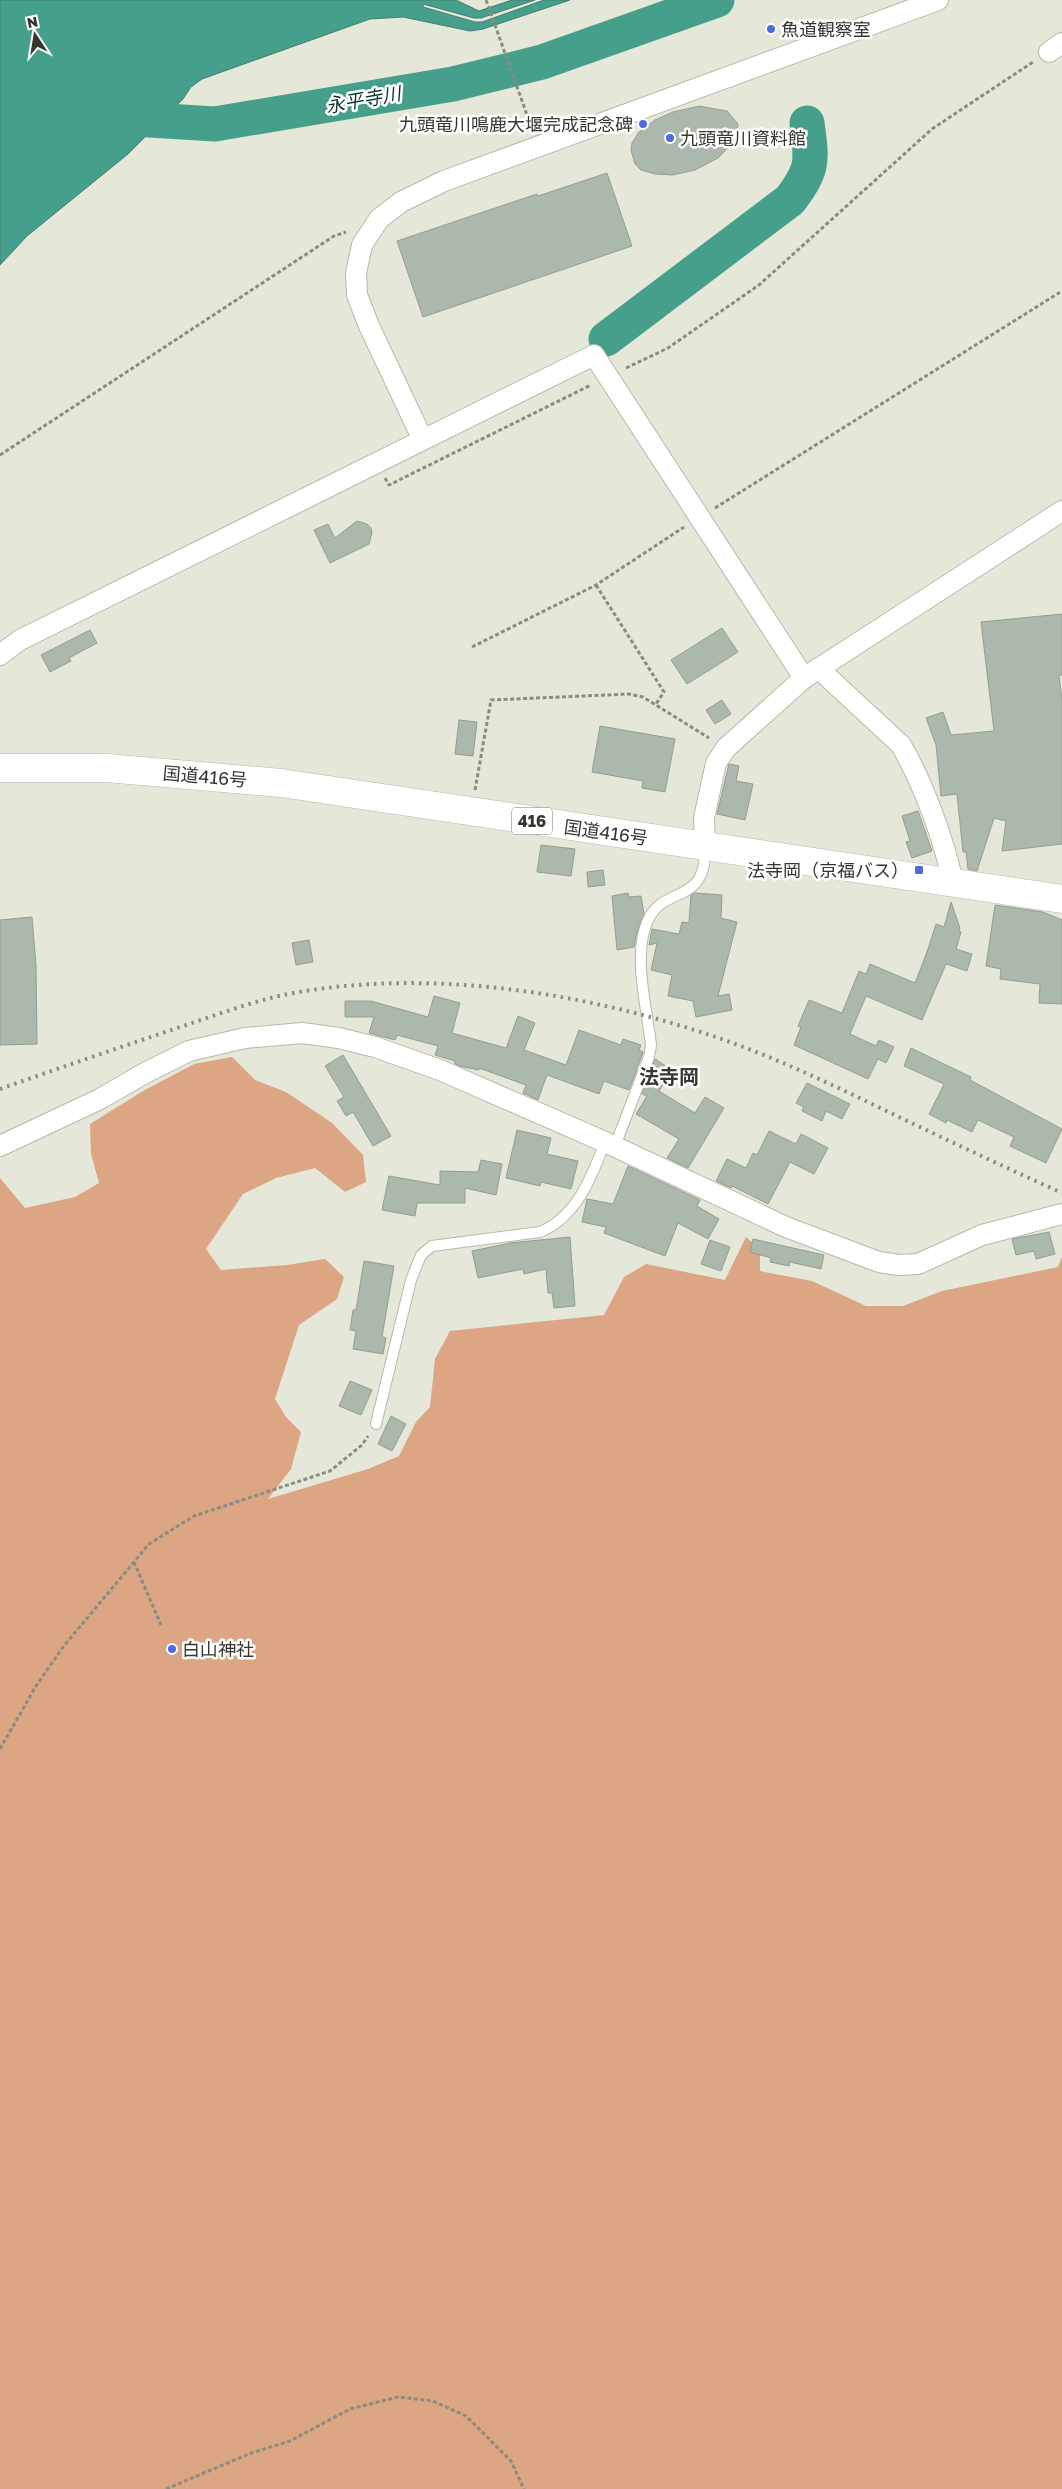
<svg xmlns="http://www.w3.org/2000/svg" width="1062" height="2489" viewBox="0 0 1062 2489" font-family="'Golos Text','Noto Sans JP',sans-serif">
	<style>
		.green { fill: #dca584 }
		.water { fill: #459f8b; stroke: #408070 }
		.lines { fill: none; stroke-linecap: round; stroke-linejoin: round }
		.river { stroke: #459f8b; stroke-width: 35 }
		.building { fill: #acb8ac; stroke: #929e92 }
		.service-casing { stroke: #b7b9aa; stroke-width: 12 }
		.minor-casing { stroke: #b7b9aa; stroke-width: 22 }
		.trunk-casing { stroke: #b7b9aa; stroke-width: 29 }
		.path { stroke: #8a8c81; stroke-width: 3; stroke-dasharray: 4 2.5; stroke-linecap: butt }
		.service { stroke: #fff; stroke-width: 10 }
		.minor { stroke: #fff; stroke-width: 20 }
		.trunk { stroke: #fff; stroke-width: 28 }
		.rail { stroke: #8b8d82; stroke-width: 4; stroke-dasharray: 2.5 5; stroke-linecap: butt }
		.poi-dot { fill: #4d6ade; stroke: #fff; stroke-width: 2 }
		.labels { text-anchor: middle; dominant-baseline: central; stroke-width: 5; stroke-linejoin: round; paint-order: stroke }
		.shield { fill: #fff; stroke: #72736e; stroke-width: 1 }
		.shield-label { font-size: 16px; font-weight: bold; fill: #363730 }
		.poi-label { font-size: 18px; fill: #363730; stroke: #fff; text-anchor: start }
		.street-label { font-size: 18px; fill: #363730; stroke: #fff }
		.water-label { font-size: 19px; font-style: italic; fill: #0a352d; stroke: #fff }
		.quarter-label { font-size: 20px; font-weight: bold; fill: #363730; stroke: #fff }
	</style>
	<rect width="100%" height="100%" fill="#e5e8d8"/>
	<!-- green -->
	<polygon class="green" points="232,1057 255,1080 286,1092 332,1123 363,1155 366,1182 345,1192 315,1168 276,1178 243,1194 206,1249 221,1270 287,1265 325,1259 344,1277 337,1299 299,1325 275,1399 286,1417 301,1432 291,1469 268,1499 368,1469 399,1456 416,1422 430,1407 435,1359 450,1331 604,1315 624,1277 646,1264 725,1280 746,1237 760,1249 760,1271 812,1281 866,1306 903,1306 942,1291 1058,1267 1062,1257 1062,2489 0,2489 0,1178 25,1208 75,1197 99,1183 91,1154 90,1124 143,1091 194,1064"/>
	<!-- water -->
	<polygon class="water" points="0,0 456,0 479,11 512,0 535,0 481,18 474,18 423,4 423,7 475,22 482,22 544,0 570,0 483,29 470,31 403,17 370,19 202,79 191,87 183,99 128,154 27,236 0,265"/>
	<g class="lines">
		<!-- river -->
		<g class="river">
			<polyline points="113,114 133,119 215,124 453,84 542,62 717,0"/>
			<path d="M606,339L790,200C814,168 812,161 807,123"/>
		</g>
	</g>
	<!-- building -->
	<g class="building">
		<polygon points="699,106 727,111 738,124 736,140 718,158 695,170 673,175 655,174 641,170 635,164 631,150 632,143 639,132 655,120 673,112"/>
		<polygon points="607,173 632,246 423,317 397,241 537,194 538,196"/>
		<polygon points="357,521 367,524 371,528 372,533 369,544 330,563 314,530 328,524 335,538"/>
		<polygon points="1062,614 1062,675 1059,675 1062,700 1062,844 1002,851 1006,821 994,818 977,871 968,869 966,852 963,852 957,794 941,796 936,745 926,718 943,712 951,735 994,731 981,622"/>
		<polygon points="722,628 738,652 687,684 671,660"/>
		<polygon points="90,630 97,643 69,658 71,661 50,672 41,655"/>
		<polygon points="722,700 731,714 715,724 706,710"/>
		<polygon points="459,720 477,722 473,756 455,754"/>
		<polygon points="600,726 675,739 665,792 642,788 643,781 592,772"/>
		<polygon points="729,764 739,766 736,781 753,784 745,820 717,814"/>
		<polygon points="918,811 932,851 912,858 906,842 910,841 902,816"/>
		<polygon points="541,845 575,849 571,876 537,872"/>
		<polygon points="603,870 605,885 588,887 587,872"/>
		<polygon points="628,893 629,897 641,896 644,914 637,932 634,947 617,950 612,896"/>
		<polygon points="695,893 722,895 721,918 737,922 718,996 729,994 732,1010 696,1017 693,1001 668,996 672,975 651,970 657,943 649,945 652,929 679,934 682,922 689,923 691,895"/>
		<polygon points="951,902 960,928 959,931 961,932 956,949 972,954 967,971 946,964 922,1020 866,996 850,1034 876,1046 879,1040 894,1047 886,1063 878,1059 868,1079 794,1045 801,1027 798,1026 809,1000 842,1013 859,971 866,974 870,964 915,983 927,952 936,924 944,927"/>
		<polygon points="995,905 1043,912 1062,920 1062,1004 1039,1003 1040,984 1000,979 1001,969 986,966"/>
		<polygon points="32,917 36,965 37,1044 0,1045 0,920"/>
		<polygon points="309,940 313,962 296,965 292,943"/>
		<polygon points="434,996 460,1003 452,1033 506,1048 518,1016 535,1023 524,1050 566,1065 579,1030 621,1045 623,1039 641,1045 639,1050 643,1052 642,1055 629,1090 604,1081 599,1094 547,1075 538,1100 523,1093 526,1085 479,1068 479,1070 459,1066 454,1063 455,1061 435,1055 438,1046 397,1035 395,1040 369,1033 374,1017 345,1017 345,1001 371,1001 428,1017"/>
		<polygon points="911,1048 971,1077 970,1080 1062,1129 1046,1163 1010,1146 1014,1137 978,1120 972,1132 947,1120 946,1123 929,1114 944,1084 904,1066"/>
		<polygon points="343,1055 391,1136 373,1146 353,1112 346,1116 337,1101 344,1097 325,1066"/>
		<polygon points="655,1059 669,1068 661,1081 664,1083 659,1091 695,1113 705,1097 724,1108 688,1168 667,1158 679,1139 636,1114 647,1096 642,1094"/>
		<polygon points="807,1083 850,1104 842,1119 826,1111 822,1121 802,1111 804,1107 796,1103"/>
		<polygon points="517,1130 551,1138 547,1154 578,1161 571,1189 541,1182 540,1186 506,1178"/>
		<polygon points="769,1131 796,1144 801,1134 828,1148 814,1174 790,1162 768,1204 732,1186 731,1188 716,1181 727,1159 746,1168 753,1153 757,1155"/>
		<polygon points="481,1160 502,1164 496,1195 465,1188 465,1203 417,1203 415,1216 382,1210 389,1176 440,1185 440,1171 478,1172"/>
		<polygon points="628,1166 700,1200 697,1206 719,1219 708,1239 678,1223 665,1256 604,1233 606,1227 582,1222 587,1199 613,1204"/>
		<polygon points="1049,1232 1055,1254 1036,1259 1034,1251 1016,1255 1012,1239"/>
		<polygon points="570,1237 575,1306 554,1308 552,1293 548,1293 546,1269 524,1274 523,1269 478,1278 472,1251 510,1243"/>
		<polygon points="753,1239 824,1255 821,1269 790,1262 789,1266 770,1262 771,1258 750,1252"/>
		<polygon points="710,1240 730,1247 721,1271 701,1264"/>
		<polygon points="364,1261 394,1266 382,1337 386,1338 383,1354 353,1349 356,1331 350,1330 353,1310 356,1310"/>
		<polygon points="350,1381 372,1390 361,1415 339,1406"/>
		<polygon points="391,1416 406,1424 392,1451 378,1444"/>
	</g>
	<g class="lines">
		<defs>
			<g id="service">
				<path d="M615,1146L649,1057L651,1045C647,1008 632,954 648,920C664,885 707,905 705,848"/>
				<path d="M376,1424L411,1280L421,1255L432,1246L540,1232C577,1217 592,1176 605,1142"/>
			</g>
			<g id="minor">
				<polyline points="1049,52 1062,43"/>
				<polyline points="422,438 369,326 357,295 356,273 362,245 379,219 401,202 444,181 938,0"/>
				<polyline points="0,655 20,640 594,355 804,678"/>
				<path d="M818,668L901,745C923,783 944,839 953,883"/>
				<polyline points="705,846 704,818 716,763 726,748 804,678 1062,511"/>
				<polyline points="0,1146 100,1099 145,1073 189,1051 245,1038 302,1033 339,1038 375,1047 440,1070 605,1142 786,1227 879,1262 899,1265 918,1264 982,1235 1062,1214"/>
			</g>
			<polyline id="trunk" points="0,768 107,768 281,783 1062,899"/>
		</defs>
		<!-- service casing -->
		<use href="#service" class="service-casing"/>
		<!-- minor casing -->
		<use href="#minor" class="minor-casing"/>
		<!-- trunk casing -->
		<use href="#trunk" class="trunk-casing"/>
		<!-- path -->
		<g class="path">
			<polyline points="486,0 532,129"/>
			<polyline points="626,368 668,348 759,285 932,129 1033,62"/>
			<polyline points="0,455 334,236 346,232"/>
			<polyline points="385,478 389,485 591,385"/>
			<polyline points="715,508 1062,291"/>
			<polyline points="596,585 664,692 656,704"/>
			<polyline points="472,647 596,585 684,527"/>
			<polyline points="475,790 491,700 629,694 643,697 709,738"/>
			<polyline points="134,1562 161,1625"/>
			<polyline points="0,1749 36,1686 63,1647 149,1544 194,1516 330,1471 362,1445 368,1436"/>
			<polyline points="166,2489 251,2453 290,2441 350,2409 398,2397 433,2401 466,2416 511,2461 524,2489"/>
		</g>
		<!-- service -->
		<use href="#service" class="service"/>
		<!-- minor -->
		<use href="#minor" class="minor"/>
		<!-- trunk -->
		<use href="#trunk" class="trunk"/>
		<!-- rail -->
		<path class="rail" d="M0,1089C62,1067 124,1046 186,1025C225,1012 264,997 305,991C444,969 598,995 730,1042C788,1063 843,1090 899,1117C953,1143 1007,1168 1062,1193"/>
	</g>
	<!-- markers -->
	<g class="poi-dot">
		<circle cx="771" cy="29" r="5"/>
		<circle cx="643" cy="124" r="5"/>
		<circle cx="670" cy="138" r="5"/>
		<rect x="914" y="865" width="10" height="10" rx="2.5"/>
		<circle cx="172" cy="1649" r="5"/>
	</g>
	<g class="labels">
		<!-- shield labels -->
		<rect class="shield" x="512" y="807.5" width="40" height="27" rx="4"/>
		<g class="shield-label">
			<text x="532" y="821">416</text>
		</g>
		<!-- poi labels -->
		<g class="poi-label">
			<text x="781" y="29">魚道観察室</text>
			<text x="633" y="124" text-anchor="end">九頭竜川鳴鹿大堰完成記念碑</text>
			<text x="680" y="138">九頭竜川資料館</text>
			<text x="909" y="870" text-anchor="end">法寺岡（京福バス）</text>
			<text x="182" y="1649">白山神社</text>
		</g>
		<!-- street labels -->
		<g class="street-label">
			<text transform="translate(205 776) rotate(5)">国道416号</text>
			<text transform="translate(606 832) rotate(8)">国道416号</text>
		</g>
		<!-- water labels -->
		<g class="water-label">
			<text transform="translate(363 99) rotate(-10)">永平寺川</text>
		</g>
		<!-- quarter labels -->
		<g class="quarter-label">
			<text x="669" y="1076">法寺岡</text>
		</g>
	</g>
	<!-- north arrow -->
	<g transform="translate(35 35) rotate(348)" stroke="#ffffff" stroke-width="4" paint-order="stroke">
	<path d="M0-4L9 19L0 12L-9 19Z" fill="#363730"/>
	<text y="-8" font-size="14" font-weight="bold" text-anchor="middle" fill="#363730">N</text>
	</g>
</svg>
